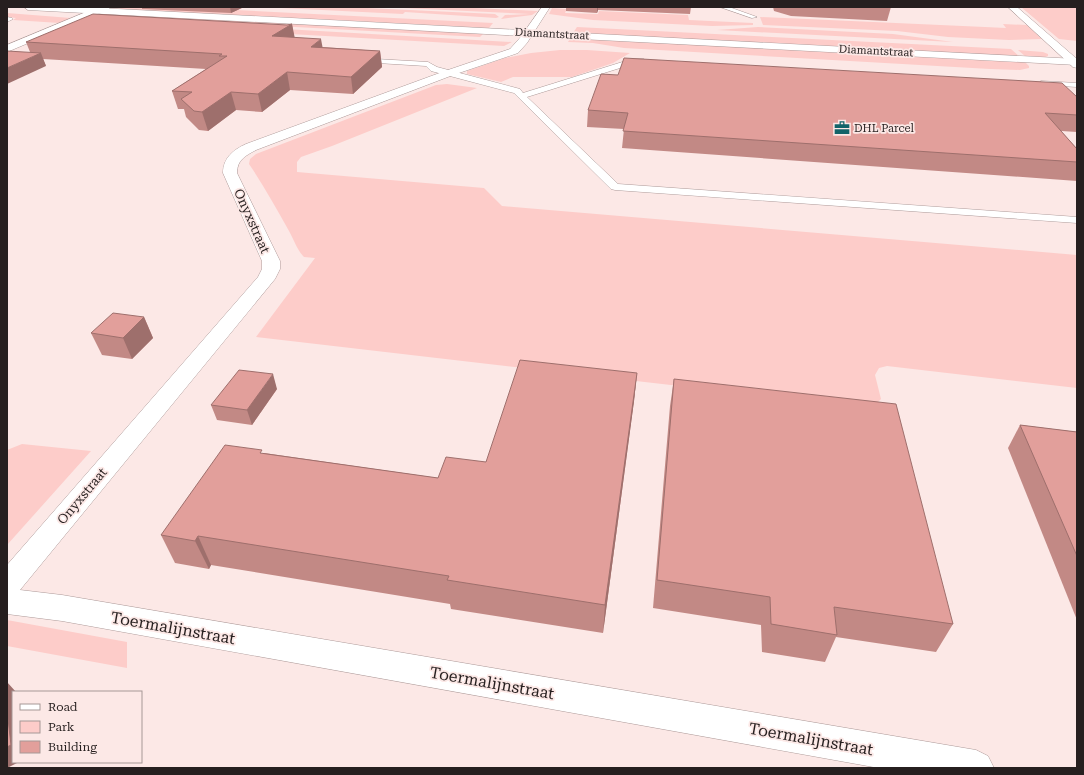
<svg xmlns="http://www.w3.org/2000/svg" width="1084" height="775" viewBox="0 0 1084 775" font-family="'Roboto Serif',serif">
	<style>
		.green { fill: #fdccc9 }
		.lines { fill: none; stroke-linecap: round; stroke-linejoin: round }
		.lane-casing { stroke: #ad9a99; stroke-width: 1 }
		.street-casing { stroke: #ad9a99; stroke-width: 1 }
		.secondary-casing { stroke: #ad9a99; stroke-width: 1 }
		.lane { fill: #fff; fill-rule: evenodd }
		.street { fill: #fff; fill-rule: evenodd }
		.secondary { fill: #fff; fill-rule: evenodd }
		.wall { fill: #c28985 }
		.shaded-wall { fill: #9e6f6c }
		.building { fill: #e29f9b; stroke: #9e6f6c }
		.labels { text-anchor: middle; dominant-baseline: central; stroke-width: 3.5; stroke-linejoin: round; paint-order: stroke }
		.far-street-label { font-size: 11px; fill: #261f1f; stroke: #fce8e6 }
		.far-poi-label { font-size: 11px; fill: #261f1f; stroke: #fce8e6; text-anchor: start }
		.street-label { font-size: 13px; fill: #261f1f; stroke: #fce8e6 }
		.near-street-label { font-size: 16px; fill: #261f1f; stroke: #fce8e6 }
	</style>
	<rect width="100%" height="100%" fill="#fce8e6"/>
	<!-- green -->
	<g class="green">
		<polygon points="124,7 176,7 493,23 489,28 119,9"/>
		<polygon points="261,7 346,7 495,14 499,17 496,18 405,12 403,14"/>
		<polygon points="382,7 455,7 538,11 532,15 501,19 505,15 530,14"/>
		<polygon points="1021,7 1077,7 1077,41 1059,39"/>
		<polygon points="552,8 567,9 565,13 598,14 599,11 688,15 689,20 753,23 753,25 712,26 593,20 549,14"/>
		<polygon points="7,13 71,18 60,23 13,20 16,18 7,17"/>
		<polygon points="112,13 484,33 480,37 96,16"/>
		<polygon points="760,17 985,27 1006,28 1003,24 1027,25 1042,39 1009,40 948,37 897,31 763,25"/>
		<polygon points="89,18 512,42 504,46 79,22"/>
		<polygon points="577,27 1011,49 1020,57 573,33"/>
		<polygon points="758,27 893,34 953,42 717,30"/>
		<polygon points="571,37 1024,61 1029,66 1029,68 1020,70 990,69 624,48 593,43 568,42"/>
		<polygon points="587,50 630,53 613,63 572,77 513,77 501,82 467,74 467,71 505,58 531,53 560,50"/>
		<polygon points="1018,50 1043,52 1048,54 1048,56 1043,58 1026,57"/>
		<path d="M447,84L477,88L332,146L301,157L297,162V172L484,188L502,206L1077,255V388L887,366L879,368L875,375L881,399L876,404L860,407L256,337L315,258L304,257C297,250 294,240 289,231C276,208 264,186 249,164L250,159L256,154L436,85Z"/>
		<polygon points="22,444 91,451 7,545 7,450"/>
		<polygon points="7,620 127,642 127,668 7,646"/>
	</g>
	<g class="lines">
		<defs>
			<g id="lane">
				<polygon points="720,7 729,7 757,17 752,18"/>
				<polygon points="7,17 12,18 13,19 7,22"/>
				<polygon points="358,58 428,62 437,67 520,89 523,93 632,59 644,59 644,63 636,63 527,97 618,184 1077,217 1077,223 615,190 611,189 514,93 431,71 426,66 361,62 358,62"/>
				<polygon points="1041,81 1077,83 1077,87 1044,85 1040,83"/>
			</g>
			<g id="street">
				<polygon points="98,7 110,7 109,9 7,52 7,45"/>
				<path d="M542,7H550L527,43L518,53L453,75L256,150C245,156 237,160 237,173L280,261V269L275,279L20,590L62,595L976,750L988,756L994,768H879L62,621L7,614V565L258,277L262,269V261L223,173C223,158 233,150 246,144L445,71L510,49L519,39Z"/>
				<polygon points="1008,7 1017,7 1077,59 1077,68 1073,67"/>
			</g>
			<polygon id="secondary" points="24,7 79,7 1077,59 1077,65 28,10"/>
		</defs>
		<!-- lane casing -->
		<use href="#lane" class="lane-casing"/>
		<!-- street casing -->
		<use href="#street" class="street-casing"/>
		<!-- secondary casing -->
		<use href="#secondary" class="secondary-casing"/>
		<!-- lane -->
		<use href="#lane" class="lane"/>
		<!-- street -->
		<use href="#street" class="street"/>
		<!-- secondary -->
		<use href="#secondary" class="secondary"/>
	</g>
	<!-- wall -->
	<g class="wall">
		<polygon points="142,7 244,7 231,13 142,9"/>
		<polygon points="566,7 691,7 690,14 598,10 597,13 566,11"/>
		<polygon points="773,7 891,7 887,21 791,16 774,11"/>
		<polygon points="292,24 294,38 322,47 380,51 382,67 353,94 290,90 262,112 236,110 208,131 199,130 186,117 184,109 178,109 172,91 206,69 43,59 46,66 30,52 26,42 287,25"/>
		<polygon points="1077,97 1077,132 1061,131 1077,149 1077,181 622,148 624,129 587,127 588,110"/>
		<polygon points="144,317 153,338 132,359 102,355 91,333"/>
		<polygon points="637,373 634,401 603,633 451,609 450,604 211,565 209,569 175,563 161,535 264,453 438,478 486,462"/>
		<polygon points="674,379 953,624 936,652 836,637 825,662 762,652 761,625 653,608 670,406"/>
		<polygon points="277,389 252,425 217,420 211,405"/>
		<polygon points="1020,425 1077,432 1077,620 1008,448"/>
	</g>
	<!-- shaded-wall -->
	<g class="shaded-wall">
		<polygon points="230,7 244,7 231,13"/>
		<polygon points="597,7 598,7 598,10 597,13"/>
		<polygon points="292,24 295,39 272,36"/>
		<polygon points="321,39 324,55 311,47"/>
		<polygon points="380,51 382,67 353,94 351,77"/>
		<polygon points="41,53 46,66 7,84 7,68"/>
		<polygon points="287,72 290,90 262,112 258,94"/>
		<polygon points="231,92 236,110 208,131 202,112"/>
		<polygon points="144,317 153,338 132,359 123,338"/>
		<polygon points="637,373 634,401 603,633 605,605"/>
		<polygon points="273,374 277,389 252,425 247,410"/>
		<polygon points="198,536 211,565 209,569 195,541"/>
		<polygon points="7,682 16,692 13,692 13,762 19,762 7,768"/>
	</g>
	<!-- building -->
	<g class="building">
		<polygon points="93,14 287,25 292,24 272,36 321,39 311,47 380,51 351,77 287,72 258,94 231,92 202,112 194,111 181,99 192,92 172,91 227,56 219,56 222,54 26,42"/>
		<polygon points="7,51 41,53 7,68"/>
		<polygon points="624,58 1062,83 1077,97 1077,115 1045,113 1077,149 1077,162 623,131 628,113 588,110 601,74 618,75"/>
		<polygon points="113,313 144,317 123,338 91,333"/>
		<polygon points="520,360 637,373 605,605 447,580 449,576 417,571 198,536 195,541 161,535 225,445 262,450 260,453 438,478 446,457 486,462"/>
		<polygon points="239,370 273,374 247,410 211,405"/>
		<polygon points="674,379 896,404 953,624 834,607 837,635 771,624 770,597 657,580"/>
		<polygon points="1020,425 1077,432 1077,556"/>
		<polygon points="7,710 11,745 7,747"/>
	</g>
	<!-- icons -->
	<defs>
		<symbol id="office-bare" viewBox="-9 -9 18 18"><path d="M-6-3h4V-5.5h4V-3h4V5H-6ZM-1-4.5V-3h2v-1.5ZM-6 0V1H6V0Z" fill="#136369" stroke="#fce8e6" stroke-width="2.5" paint-order="stroke"/></symbol>
	</defs>
	<g fill-rule="evenodd">
		<use href="#office-bare" x="831" y="117" width="22" height="22"/>
	</g>
	<g class="labels">
		<!-- far-street labels -->
		<g class="far-street-label">
			<text transform="translate(552 34) rotate(3)">Diamantstraat</text>
			<text transform="translate(876 51) rotate(3)">Diamantstraat</text>
		</g>
		<!-- far-poi labels -->
		<g class="far-poi-label">
			<text x="854" y="128">DHL Parcel</text>
		</g>
		<!-- street labels -->
		<g class="street-label">
			<text transform="translate(252 221) rotate(66)">Onyxstraat</text>
			<text transform="translate(82 496) rotate(-50)">Onyxstraat</text>
		</g>
		<!-- near-street labels -->
		<g class="near-street-label">
			<text transform="translate(173 628) rotate(10)">Toermalijnstraat</text>
			<text transform="translate(492 683) rotate(10)">Toermalijnstraat</text>
			<text transform="translate(811 739) rotate(10)">Toermalijnstraat</text>
		</g>
	</g>
	<!-- border -->
	<rect width="1084" height="775" fill="none" stroke="#261f1f" stroke-width="16"/>
	<!-- legend -->
	<rect x="12" y="691" width="130" height="72" fill="#fce8e6" stroke="#a69896"/>
	<rect x="20" y="704" width="20" height="6" fill="#ffffff" stroke="#a69896"/>
	<text x="48" y="711" font-size="12" fill="#261f1f">Road</text>
	<rect x="20" y="721" width="20" height="12" fill="#fdccc9" stroke="#a69896"/>
	<text x="48" y="731" font-size="12" fill="#261f1f">Park</text>
	<rect x="20" y="741" width="20" height="12" fill="#e29f9b" stroke="#a69896"/>
	<text x="48" y="751" font-size="12" fill="#261f1f">Building</text>
</svg>
